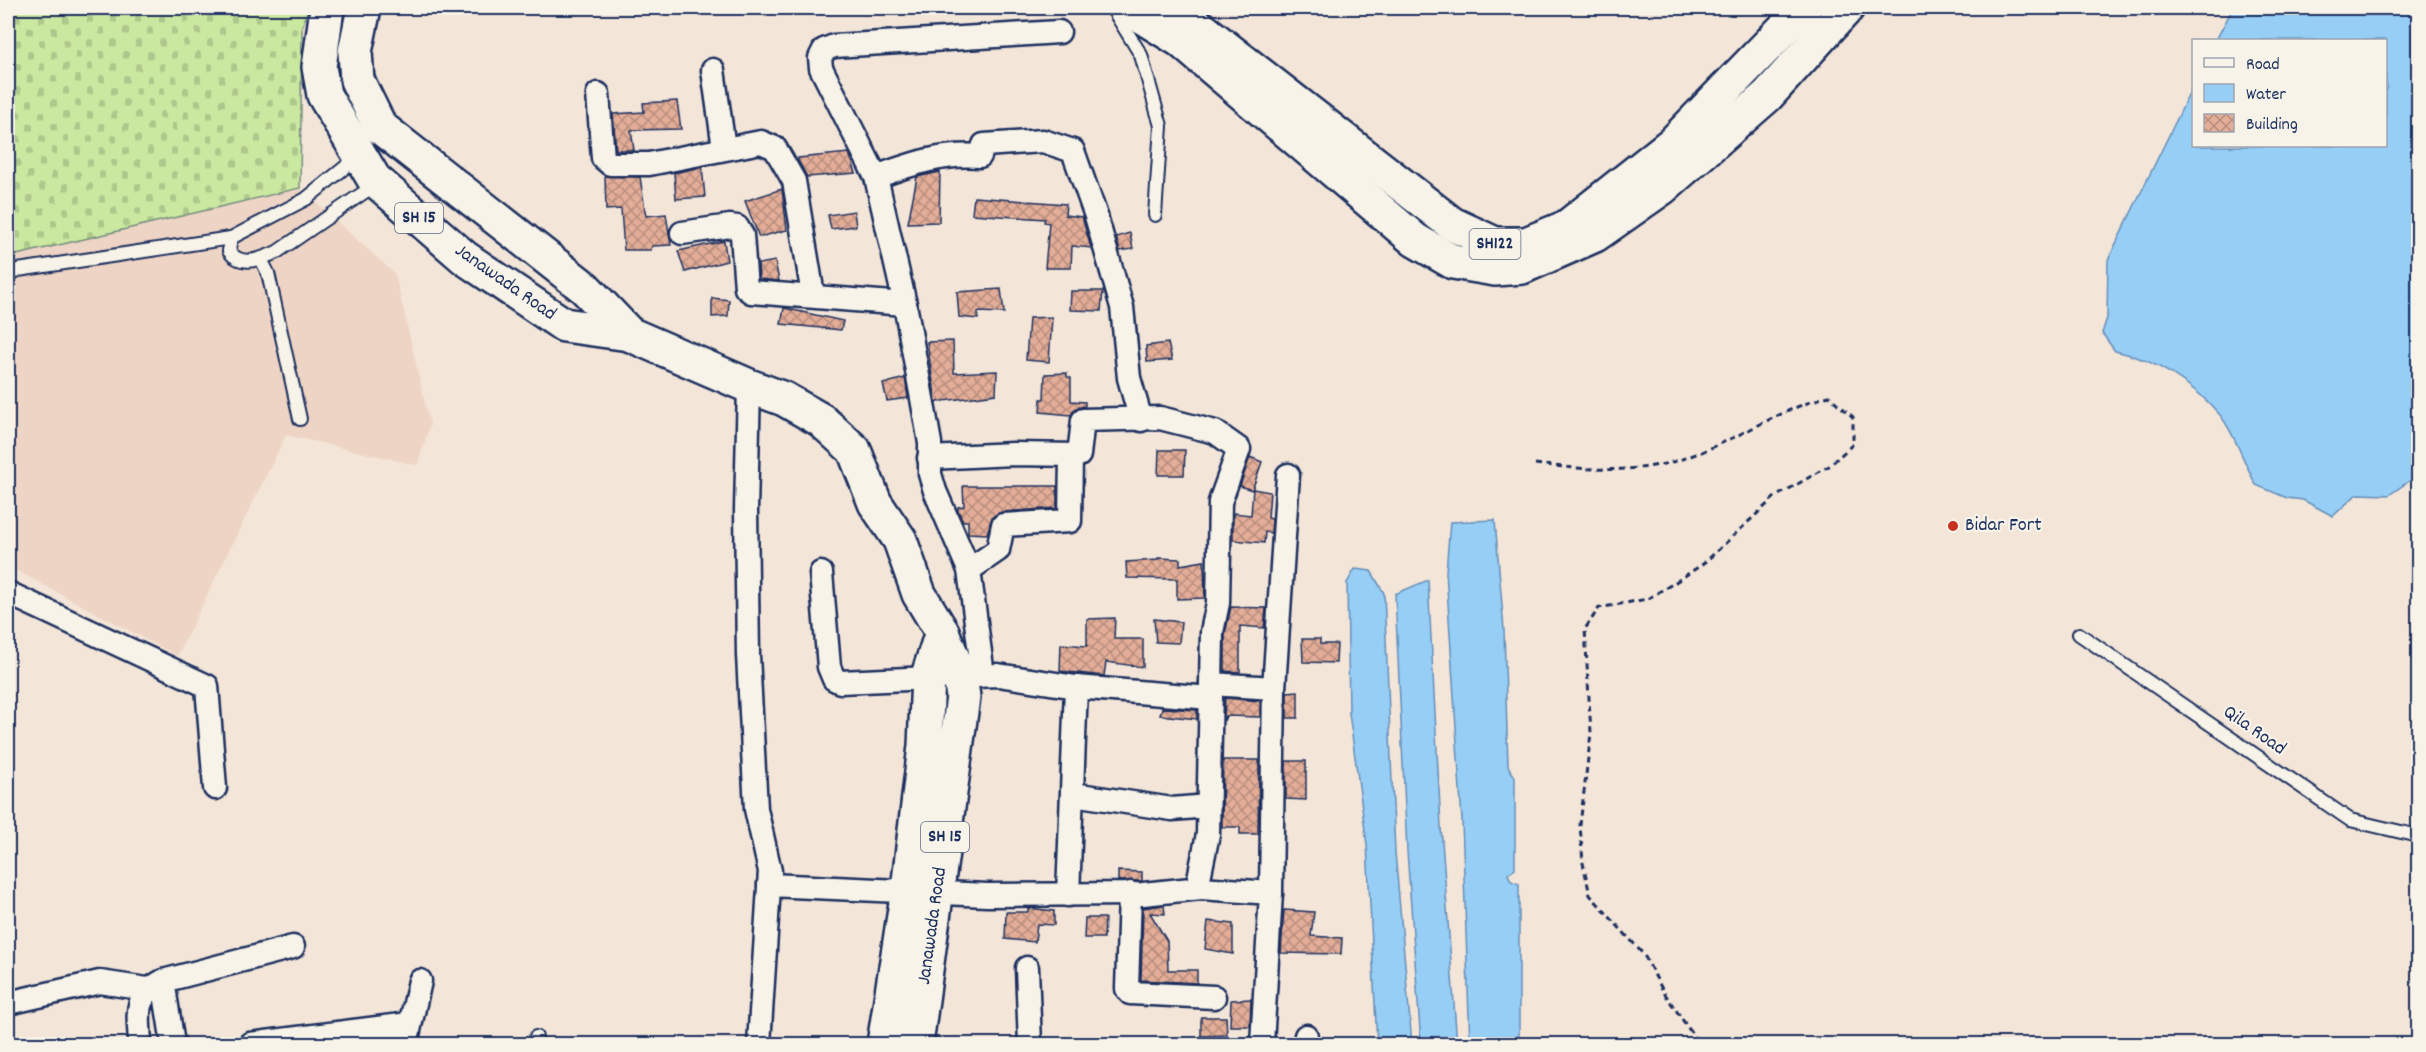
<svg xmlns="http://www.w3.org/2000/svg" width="2426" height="1052" viewBox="0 0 2426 1052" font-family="Dekko,sans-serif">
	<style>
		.built { fill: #eed4c4 }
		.cemetery { fill: url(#cemetery-stones); stroke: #738c7f; stroke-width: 1.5 }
		.water { fill: #96cef5; stroke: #658eb9; stroke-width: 1.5 }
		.building { fill: url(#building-cross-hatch); stroke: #1b2f5e; stroke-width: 1.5 }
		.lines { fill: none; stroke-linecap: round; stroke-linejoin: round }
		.lane-casing { stroke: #1b2f5e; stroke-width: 16 }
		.street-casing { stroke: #1b2f5e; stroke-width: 27 }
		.primary-casing { stroke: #1b2f5e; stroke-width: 38 }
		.path { stroke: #1b2f5e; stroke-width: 3; stroke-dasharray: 6 4.5; stroke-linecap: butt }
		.lane { stroke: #f7f3e8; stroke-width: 12 }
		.street { stroke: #f7f3e8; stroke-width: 22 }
		.primary { stroke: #f7f3e8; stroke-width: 33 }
		.poi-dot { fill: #c8321e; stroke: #f7f3e8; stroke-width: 2 }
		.labels { text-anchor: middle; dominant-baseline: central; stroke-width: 4.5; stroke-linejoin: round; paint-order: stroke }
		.shield { fill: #f7f3e8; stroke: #5d6a87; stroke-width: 1.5 }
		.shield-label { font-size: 18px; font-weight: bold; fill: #1b2f5e }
		.street-label { font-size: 20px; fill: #1b2f5e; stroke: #f7f3e8 }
		.poi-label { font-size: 20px; fill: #1b2f5e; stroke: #f7f3e8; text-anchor: start }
	</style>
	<defs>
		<pattern id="cemetery-stones" width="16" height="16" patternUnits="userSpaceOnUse" patternTransform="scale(1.5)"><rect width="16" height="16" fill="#cbe8a0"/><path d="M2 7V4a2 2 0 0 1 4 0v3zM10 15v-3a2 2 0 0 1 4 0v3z" fill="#aec78c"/></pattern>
		<pattern id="building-cross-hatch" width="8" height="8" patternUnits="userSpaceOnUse" patternTransform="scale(1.5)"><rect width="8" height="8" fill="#e3ad97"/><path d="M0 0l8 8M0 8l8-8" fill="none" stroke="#b78d7e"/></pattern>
	</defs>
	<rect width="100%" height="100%" fill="#f3e5d8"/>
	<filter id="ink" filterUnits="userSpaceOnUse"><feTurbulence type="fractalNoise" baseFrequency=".0167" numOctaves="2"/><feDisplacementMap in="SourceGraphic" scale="12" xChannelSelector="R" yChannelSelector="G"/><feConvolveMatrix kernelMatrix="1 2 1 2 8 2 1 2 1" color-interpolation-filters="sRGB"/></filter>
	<g filter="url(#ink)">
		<!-- built -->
		<polygon class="built" points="300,188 395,274 430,425 417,465 286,435 177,656 8,566 8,257"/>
		<!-- cemetery -->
		<polygon class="cemetery" points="8,8 308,8 302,28 300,188 8,257"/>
		<!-- water -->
		<g class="water">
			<path d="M2233,8H2418V475L2389,495L2357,494L2333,516L2303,500L2287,498L2256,485C2244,463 2235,434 2220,415C2194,384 2154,359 2115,351L2102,333L2107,318L2108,260L2193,86L2194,146H2386V40H2216Z"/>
			<polygon points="1495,520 1504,630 1508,766 1515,777 1515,869 1508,874 1511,881 1519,884 1519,1044 1470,1044 1462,821 1446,572 1450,522"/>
			<polygon points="1355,569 1371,571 1384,593 1395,852 1412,1044 1377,1044 1367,845 1349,713 1347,583"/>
			<polygon points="1428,580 1441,827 1457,1044 1421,1044 1407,851 1395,594"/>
		</g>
		<!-- building -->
		<g class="building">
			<polygon points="677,101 681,129 631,130 634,150 616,150 613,114 644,112 643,103"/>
			<polygon points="849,153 856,173 807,177 798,160 798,158"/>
			<polygon points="702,167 705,197 676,199 674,173"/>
			<polygon points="940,172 939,222 908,223 917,177"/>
			<polygon points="605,176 640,177 646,216 666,214 671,245 652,246 651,250 624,250 621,209 606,210"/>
			<polygon points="782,189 787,230 759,237 745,201"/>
			<polygon points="974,197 1066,204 1065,215 1082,217 1091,248 1072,246 1071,268 1045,268 1049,223 1044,222 1045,219 972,214"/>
			<polygon points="854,211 856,226 831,229 828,215"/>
			<polygon points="1130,233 1133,249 1120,251 1116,237"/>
			<polygon points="724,241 727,261 685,272 678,251"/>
			<polygon points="775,261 779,281 759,279 758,264"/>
			<polygon points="1001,289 1004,313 978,312 978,319 959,317 957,292"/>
			<polygon points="1071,291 1103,291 1101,311 1070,310"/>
			<polygon points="712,298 729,300 728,316 712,317"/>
			<polygon points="784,308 843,321 841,330 781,324"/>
			<polygon points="1052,317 1049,362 1026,360 1029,318"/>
			<polygon points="953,341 954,373 997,371 996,394 936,402 927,342"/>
			<polygon points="1168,343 1172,360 1147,362 1146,346"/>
			<polygon points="1067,373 1067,377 1071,378 1071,401 1085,402 1085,406 1076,408 1071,415 1040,412 1041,399 1044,399 1045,374"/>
			<polygon points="905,378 908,398 887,401 883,384"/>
			<polygon points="1159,450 1185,450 1184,475 1158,475"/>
			<polygon points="1250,457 1262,462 1252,490 1240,486"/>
			<polygon points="963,486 1057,486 1057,508 1002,512 992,517 987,534 968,533 968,521 963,521 958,510 958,507 964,506"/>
			<polygon points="1253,489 1270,492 1268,518 1272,519 1271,533 1265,532 1264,543 1233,540 1233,513 1251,515"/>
			<polygon points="1158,558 1180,559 1180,565 1204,561 1205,598 1177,599 1177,579 1127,578 1126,562 1158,560"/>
			<polygon points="1231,607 1266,608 1264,628 1240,626 1240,672 1225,671 1225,634"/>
			<polygon points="1115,618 1114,639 1143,639 1143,667 1106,662 1104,676 1060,671 1061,644 1087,646 1087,619"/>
			<polygon points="1154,619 1181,622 1179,643 1156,642"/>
			<polygon points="1302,639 1320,639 1320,644 1337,644 1336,663 1303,662"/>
			<polygon points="1298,691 1298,718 1287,718 1287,692"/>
			<polygon points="1225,698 1260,701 1260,717 1226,716 1224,721"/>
			<polygon points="1162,708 1197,710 1197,719 1160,715"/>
			<polygon points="1223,760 1259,760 1258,834 1240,834 1240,827 1222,827"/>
			<polygon points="1286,761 1306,761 1306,800 1286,799"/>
			<polygon points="1118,871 1142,872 1142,881 1118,881"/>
			<polygon points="1164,905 1165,914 1150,913 1167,941 1168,970 1197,970 1197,983 1141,980 1143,908"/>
			<polygon points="1028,908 1054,911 1054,925 1037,924 1035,942 1005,939 1006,912 1028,912"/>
			<polygon points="1284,910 1314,912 1311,936 1342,938 1341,954 1281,953"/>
			<polygon points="1085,918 1105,918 1104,938 1084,938"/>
			<polygon points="1208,921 1233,924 1233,954 1205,949"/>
			<polygon points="1251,999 1250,1026 1230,1026 1231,1000"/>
			<polygon points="1201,1017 1226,1017 1227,1035 1201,1036"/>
		</g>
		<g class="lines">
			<defs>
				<g id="lane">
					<polyline points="1114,11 1141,55 1161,126 1155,215"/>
					<path d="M231,238L229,251C241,268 261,259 277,252L366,191L373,180"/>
					<polyline points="261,259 268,273 300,419"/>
					<polyline points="8,276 18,270 231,238 306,199 359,156"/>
					<polyline points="2079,634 2350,820 2418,836"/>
					<polyline points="536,1037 537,1044"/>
				</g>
				<g id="street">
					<polyline points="713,70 724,148"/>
					<polyline points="598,94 603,158 610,164 649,164 761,142 775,148 794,181 813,295"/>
					<path d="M876,177C911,164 942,153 980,156L984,145L1043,141L1073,151L1096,216L1122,307L1129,378L1141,420"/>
					<polyline points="682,233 730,226 737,227 742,235 746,288 751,292 905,304"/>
					<polyline points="749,386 746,510 748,655 756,809 770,871 759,1044"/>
					<polyline points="929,458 1013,454 1079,455 1083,420 1160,418 1215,432 1239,449 1220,502 1218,603 1212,632 1211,684"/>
					<polyline points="969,570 998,550 1003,525 1070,521 1071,455"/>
					<polyline points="821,573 829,667 834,679 840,682 998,675 1076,687 1211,698"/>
					<polyline points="8,593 207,686 215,788"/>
					<polyline points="983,675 969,570 935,491 930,474 930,443 905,304 876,177 821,68 820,58 824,50 834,46 1059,32"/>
					<polyline points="1073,794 1172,809 1208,806"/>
					<polyline points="769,885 987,895 1143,894 1201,888 1199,878 1208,834 1211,684 1274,688"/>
					<polyline points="1201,888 1271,893 1262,1044"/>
					<polyline points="1130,893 1127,989 1130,993 1214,997"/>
					<polyline points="1271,893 1274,688 1288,475"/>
					<polyline points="1068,895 1076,687"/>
					<polyline points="1027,968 1030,1044"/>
					<polyline points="163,981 173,1044"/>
					<polyline points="8,1003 100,982 147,989"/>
					<path d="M140,1044C139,1014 132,997 163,981L293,947"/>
					<polyline points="250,1044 409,1024"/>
					<polyline points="406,1044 420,981"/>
					<polyline points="1305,1044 1306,1036"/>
				</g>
				<g id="primary">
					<polyline points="327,8 319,67 324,95 374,179 465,258 564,325 629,334 749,386 784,399 821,420 854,450 875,503 900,540 919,594 942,632 960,675 963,697 916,1044"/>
					<polyline points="364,8 355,52 357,80 380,127 585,288 629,334"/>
					<polyline points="1128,8 1180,40 1415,240 1453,262 1495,269 1522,267 1595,235 1662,188 1767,96 1847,8"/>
					<polyline points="1175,8 1452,224 1495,244 1526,244 1567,227 1673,143 1804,8"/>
					<polyline points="884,1044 908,890 925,746 928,676 942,632"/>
				</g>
			</defs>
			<!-- lane casing -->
			<use href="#lane" class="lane-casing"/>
			<!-- street casing -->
			<use href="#street" class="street-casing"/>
			<!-- primary casing -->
			<use href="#primary" class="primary-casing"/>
			<!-- path -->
			<path class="path" d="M1535,464C1582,469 1626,474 1672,462C1727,447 1774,411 1829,396L1853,417V444L1829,466L1775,497L1703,564L1674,583L1647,599L1599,608L1585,629L1591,733L1580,825L1583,863L1590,895L1644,955L1663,991L1699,1044"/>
			<!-- lane -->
			<use href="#lane" class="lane"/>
			<!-- street -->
			<use href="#street" class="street"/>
			<!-- primary -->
			<use href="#primary" class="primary"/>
		</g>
	</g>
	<!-- markers -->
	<circle class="poi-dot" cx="1953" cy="526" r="6"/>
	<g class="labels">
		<!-- shield labels -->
		<g class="shield">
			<rect x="395" y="203" width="48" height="30" rx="4.5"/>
			<rect x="1469.5" y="229" width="51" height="30" rx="4.5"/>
			<rect x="921" y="822" width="48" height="30" rx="4.5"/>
		</g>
		<g class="shield-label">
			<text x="419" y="218">SH 15</text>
			<text x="1495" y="244">SH122</text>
			<text x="945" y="837">SH 15</text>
		</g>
		<!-- street labels -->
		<g class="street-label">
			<text transform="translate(505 283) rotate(35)">Janawada Road</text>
			<text transform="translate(2254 731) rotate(35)">Qila Road</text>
			<text transform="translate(933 926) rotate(-82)">Janawada Road</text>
		</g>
		<!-- poi labels -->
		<g class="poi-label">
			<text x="1965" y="526">Bidar Fort</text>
		</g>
	</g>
	<!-- margin -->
	<rect width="2426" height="1052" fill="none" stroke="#f7f3e8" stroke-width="30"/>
	<rect x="15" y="15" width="2396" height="1022" fill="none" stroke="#1b2f5e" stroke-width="2" filter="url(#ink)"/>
	<!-- legend -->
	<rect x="2192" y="39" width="195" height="108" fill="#f7f3e8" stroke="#9fa5b1" stroke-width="1.5"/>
	<rect x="2204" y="58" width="30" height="9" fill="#f7f3e8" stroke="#9fa5b1" stroke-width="1.5"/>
	<text x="2246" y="69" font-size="18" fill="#1b2f5e">Road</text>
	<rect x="2204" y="84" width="30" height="18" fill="#96cef5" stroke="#9fa5b1" stroke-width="1.5"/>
	<text x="2246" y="99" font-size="18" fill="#1b2f5e">Water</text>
	<rect x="2204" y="114" width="30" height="18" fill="url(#building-cross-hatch)" stroke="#9fa5b1" stroke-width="1.5"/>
	<text x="2246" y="129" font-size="18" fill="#1b2f5e">Building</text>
</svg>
